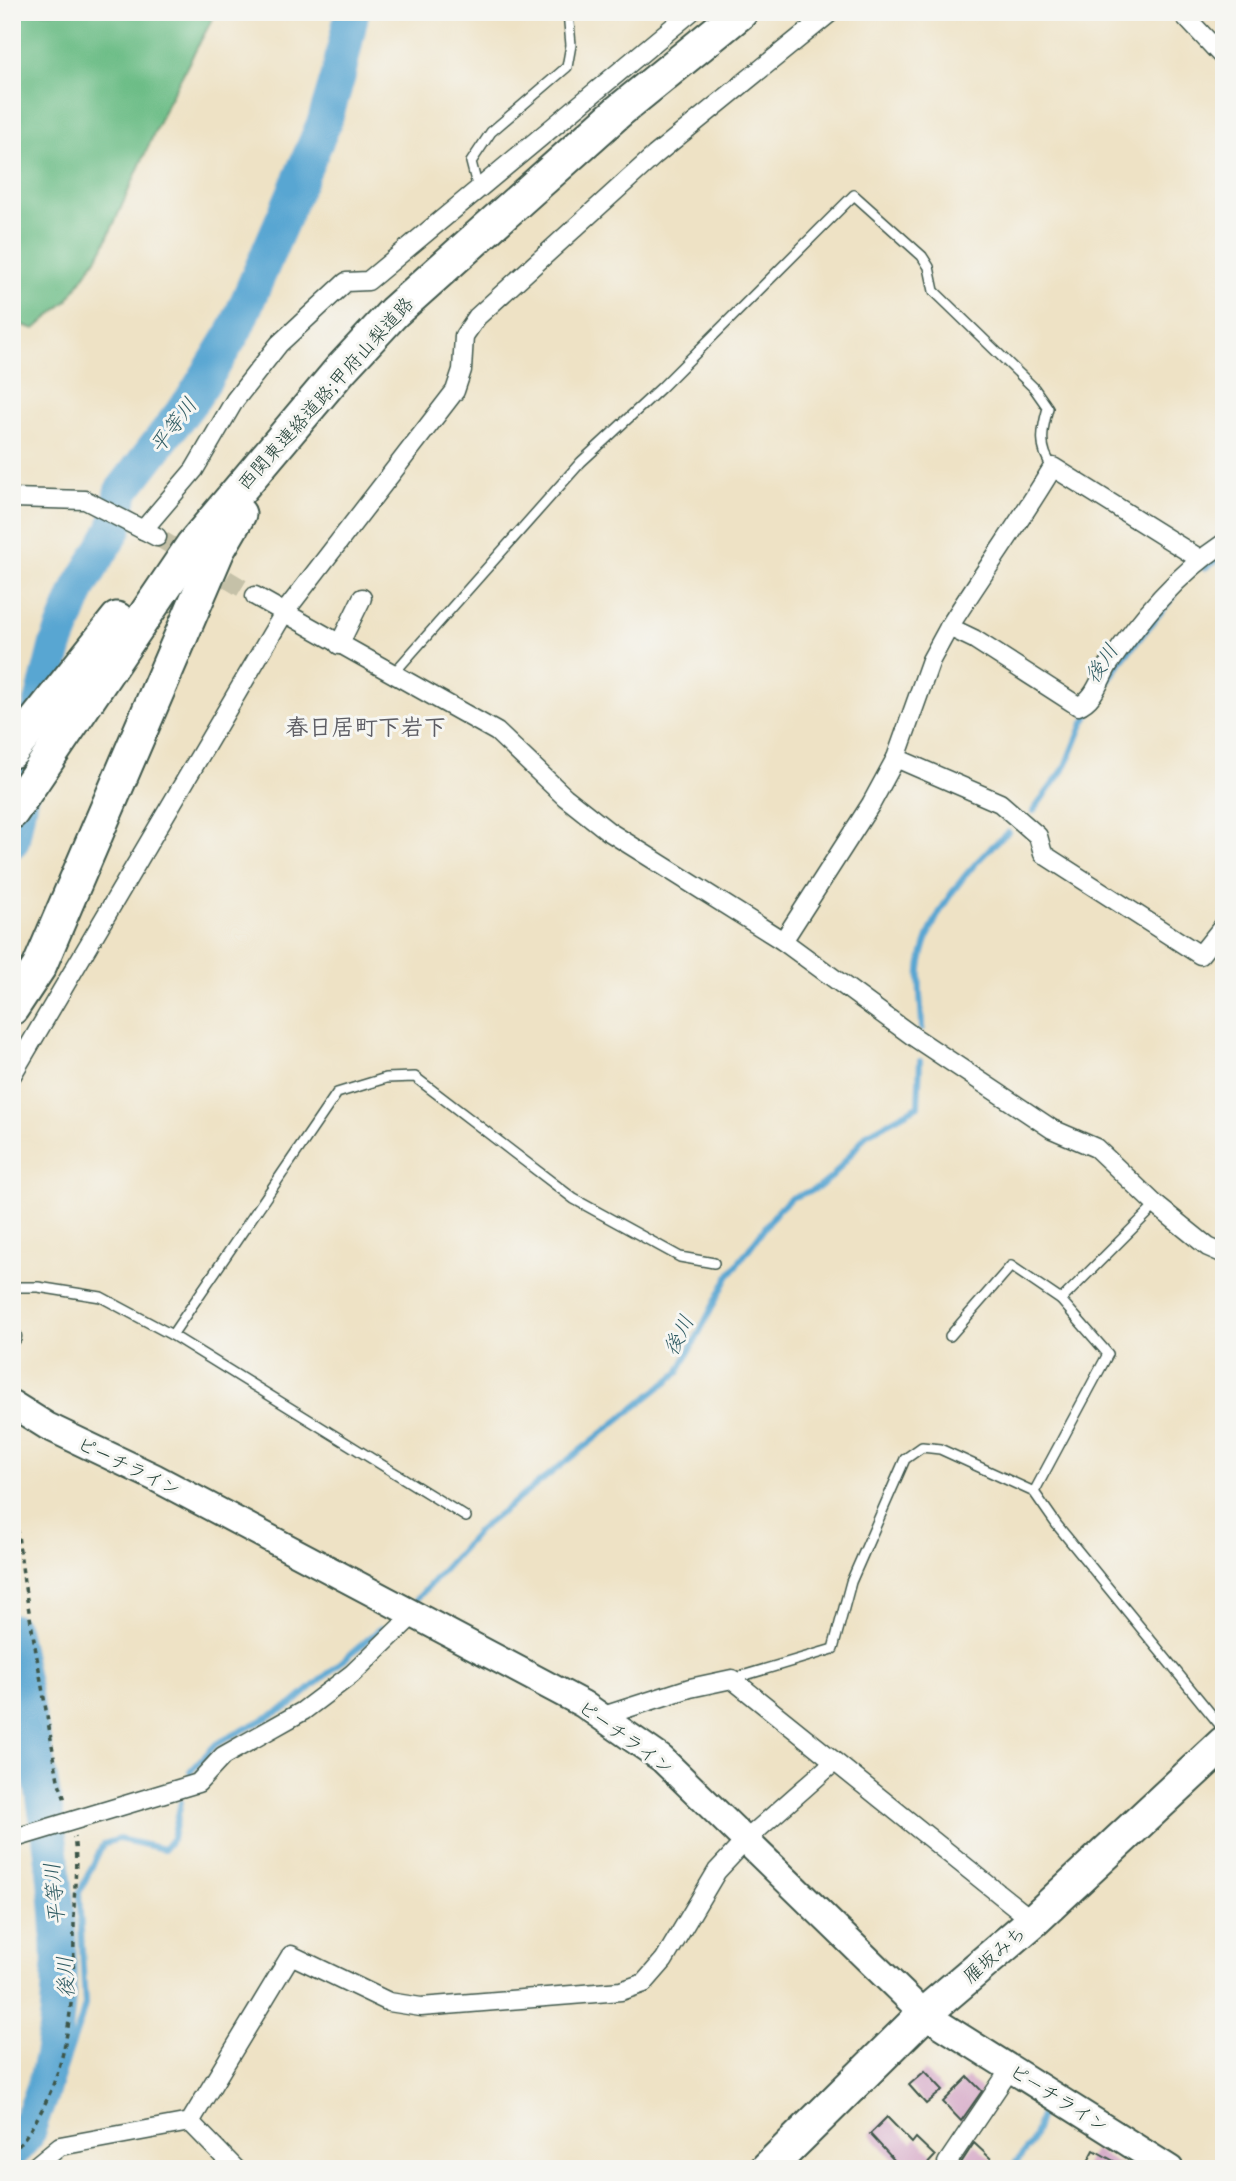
<svg xmlns="http://www.w3.org/2000/svg" width="1236" height="2181" viewBox="0 0 1236 2181" font-family="Delius,'Klee One',sans-serif">
	<style>
		.forest { fill: #6dbd87; stroke: #467d5e; stroke-width: 2 }
		.lines { fill: none; stroke-linecap: round; stroke-linejoin: round }
		.stream { stroke: #59a6d2; stroke-width: 6 }
		.river { stroke: #59a6d2; stroke-width: 35 }
		.building { fill: #cf98be }
		.street-tunnel { stroke: #c5c1a8; stroke-width: 18; stroke-dasharray: 18 9; stroke-linecap: butt }
		.lane-casing { stroke: #3e564a; stroke-width: 12 }
		.street-casing { stroke: #3e564a; stroke-width: 21 }
		.secondary-casing { stroke: #3e564a; stroke-width: 30 }
		.highway-casing { stroke: #3e564a; stroke-width: 37 }
		.path { stroke: #3e564a; stroke-width: 3.5; stroke-dasharray: 5 5; stroke-linecap: butt }
		.lane { stroke: #fff; stroke-width: 9 }
		.street { stroke: #fff; stroke-width: 18 }
		.secondary { stroke: #fff; stroke-width: 26 }
		.highway { stroke: #fff; stroke-width: 33 }
		.labels { text-anchor: middle; dominant-baseline: central; stroke-width: 6; stroke-linejoin: round; paint-order: stroke }
		.street-label { font-size: 19px; fill: #1f3d34; stroke: #f6f6f2 }
		.water-label { font-size: 21px; font-style: italic; fill: #305c63; stroke: #f6f6f2 }
		.quarter-label { font-size: 23px; font-weight: bold; fill: #5d5d64; stroke: #f6f6f2 }
	</style>
	<rect width="100%" height="100%" fill="#f6f6f2"/>
	<filter id="ink" filterUnits="userSpaceOnUse"><feTurbulence type="fractalNoise" baseFrequency=".0143" numOctaves="2"/><feDisplacementMap in="SourceGraphic" scale="14" xChannelSelector="R" yChannelSelector="G"/><feConvolveMatrix kernelMatrix="1 2 1 2 8 2 1 2 1" color-interpolation-filters="sRGB"/></filter>
	<filter id="wash" filterUnits="userSpaceOnUse"><feTurbulence type="fractalNoise" baseFrequency=".00686" numOctaves="4" result="noise"/><feDisplacementMap in="SourceGraphic" scale="28" xChannelSelector="R" yChannelSelector="G"/><feGaussianBlur stdDeviation="1.57" result="paint"/><feColorMatrix in="noise" values="0 0 0 0 0 0 0 0 0 0 0 0 0 0 0 0 0 1.4 0 .05"/><feComposite in="paint" operator="in"/></filter>
	<g filter="url(#wash)">
		<rect width="100%" height="100%" fill="#eee2c5"/>
		<!-- forest -->
		<polygon class="forest" points="12,12 216,12 168,102 103,248 68,300 35,329 12,322"/>
		<g class="lines">
			<!-- stream -->
			<g class="stream">
				<polyline points="1204,568 1224,557"/>
				<polyline points="1108,682 1122,660 1174,596"/>
				<polyline points="1033,811 1066,766 1083,724 1097,701"/>
				<path d="M922,1028C922,1007 917,982 921,962C930,911 971,864 1008,832"/>
				<polyline points="417,1599 479,1530 678,1373 728,1277 778,1210 791,1198 818,1188 832,1177 867,1134 918,1106 920,1061"/>
				<polyline points="190,1772 216,1744 291,1705 381,1628"/>
				<polyline points="16,2169 39,2143 81,2019 85,2005 79,1893 103,1844 119,1839 164,1849 173,1838 181,1802"/>
				<polyline points="1010,2169 1031,2144 1042,2113"/>
			</g>
			<!-- river -->
			<g class="river">
				<polyline points="12,841 28,757 56,646 80,586 115,528 121,492 194,397 235,330 324,123 338,77 352,12"/>
				<path d="M12,1631C38,1769 104,2030 12,2151"/>
			</g>
		</g>
		<g id="blocks">
			<!-- building -->
			<g class="building">
				<polygon points="925,2071 943,2090 926,2104 909,2085"/>
				<polygon points="968,2077 982,2091 961,2121 943,2102"/>
				<polygon points="887,2117 912,2143 916,2138 935,2156 923,2169 888,2169 895,2161 870,2134"/>
				<polygon points="974,2143 1002,2169 966,2169 961,2163"/>
				<polygon points="1094,2150 1128,2169 1084,2169"/>
			</g>
		</g>
	</g>
	<g filter="url(#ink)">
		<use href="#blocks" fill-opacity="0" stroke="#3e564a" stroke-width="2"/>
		<g class="lines">
			<!-- street-tunnel -->
			<polyline class="street-tunnel" points="157,537 255,596"/>
			<defs>
				<g id="lane">
					<polyline points="478,189 471,162 491,132 567,67 571,45 568,12"/>
					<path d="M393,674L581,462L662,387L854,195L922,256L929,267L934,291L1034,388L1048,408C1042,429 1038,449 1053,467"/>
					<polyline points="1156,1205 1061,1300 1108,1354 1034,1492 1057,1525 1224,1730"/>
					<polyline points="12,1287 38,1287 101,1297 172,1335 466,1517"/>
					<polyline points="172,1335 337,1093 386,1078 415,1077 574,1199 680,1257 714,1263"/>
					<polyline points="950,1336 1011,1266 1061,1300"/>
					<polyline points="732,1679 833,1649 851,1582 905,1459 922,1447 940,1449 1034,1492"/>
				</g>
				<g id="street">
					<polyline points="1181,12 1224,58"/>
					<polyline points="12,498 85,500 157,537"/>
					<polyline points="143,530 194,470 235,400 279,344 346,282 368,281 691,12"/>
					<polyline points="255,596 497,732 565,797 608,831 783,941 914,1037 1052,1129 1096,1148 1156,1205 1208,1247 1224,1254"/>
					<path d="M949,627C983,573 1020,522 1053,467L1200,559"/>
					<polyline points="339,645 362,598"/>
					<polyline points="896,758 1000,803 1038,836 1043,854 1200,955 1224,925"/>
					<path d="M783,941L871,804L896,758L931,660L949,627L974,639L1078,706C1095,700 1100,678 1109,664C1141,618 1177,574 1224,543"/>
					<polyline points="12,1075 284,613 455,391 462,370 464,336 477,317 655,155 831,12"/>
					<polyline points="12,1336 12,1337"/>
					<polyline points="600,1717 690,1688 732,1679 1033,1921"/>
					<polyline points="12,1839 198,1783 223,1756 303,1711 352,1674 414,1614"/>
					<polyline points="190,2122 236,2169"/>
					<polyline points="32,2169 60,2146 190,2122 291,1955 389,2002 421,2007 621,1991 644,1983 664,1960 717,1871 747,1839 833,1763"/>
					<polyline points="948,2169 947,2163 1011,2068"/>
				</g>
				<polyline id="secondary" points="12,1404 47,1426 154,1477 583,1704 662,1759 924,2014 1170,2169"/>
				<g id="highway">
					<polyline points="12,751 117,619"/>
					<polyline points="12,812 192,546 341,369 394,312 619,111 741,12"/>
					<polyline points="12,1008 39,967 218,550 239,514"/>
					<polyline points="767,2169 924,2014 1033,1921 1224,1743"/>
				</g>
			</defs>
			<!-- lane casing -->
			<use href="#lane" class="lane-casing"/>
			<!-- street casing -->
			<use href="#street" class="street-casing"/>
			<!-- secondary casing -->
			<use href="#secondary" class="secondary-casing"/>
			<!-- highway casing -->
			<use href="#highway" class="highway-casing"/>
			<!-- path -->
			<g class="path">
				<polyline points="12,1488 24,1582 58,1780 66,1803"/>
				<path d="M12,2154C73,2082 74,2001 74,1912C74,1886 78,1863 74,1837"/>
			</g>
			<!-- lane -->
			<use href="#lane" class="lane"/>
			<!-- street -->
			<use href="#street" class="street"/>
			<!-- secondary -->
			<use href="#secondary" class="secondary"/>
			<!-- highway -->
			<use href="#highway" class="highway"/>
		</g>
	</g>
	<g class="labels">
		<!-- street labels -->
		<g class="street-label">
			<text transform="translate(325 393) rotate(-48)">西関東連絡道路;甲府山梨道路</text>
			<text transform="translate(129 1466) rotate(26)">ピーチライン</text>
			<text transform="translate(626 1737) rotate(36)">ピーチライン</text>
			<text transform="translate(994 1954) rotate(-41)">雁坂みち</text>
			<text transform="translate(1059 2098) rotate(32)">ピーチライン</text>
		</g>
		<!-- water labels -->
		<g class="water-label">
			<text transform="translate(173 425) rotate(-53)">平等川</text>
			<text transform="translate(1101 663) rotate(-56)">後川</text>
			<text transform="translate(678 1335) rotate(-63)">後川</text>
			<text transform="translate(54 1894) rotate(-95)">平等川</text>
			<text transform="translate(65 1977) rotate(-92)">後川</text>
		</g>
		<!-- quarter labels -->
		<g class="quarter-label">
			<text x="366" y="726">春日居町下岩下</text>
		</g>
	</g>
	<!-- margin -->
	<rect width="1236" height="2181" fill="none" stroke="#f6f6f2" stroke-width="42"/>
</svg>
